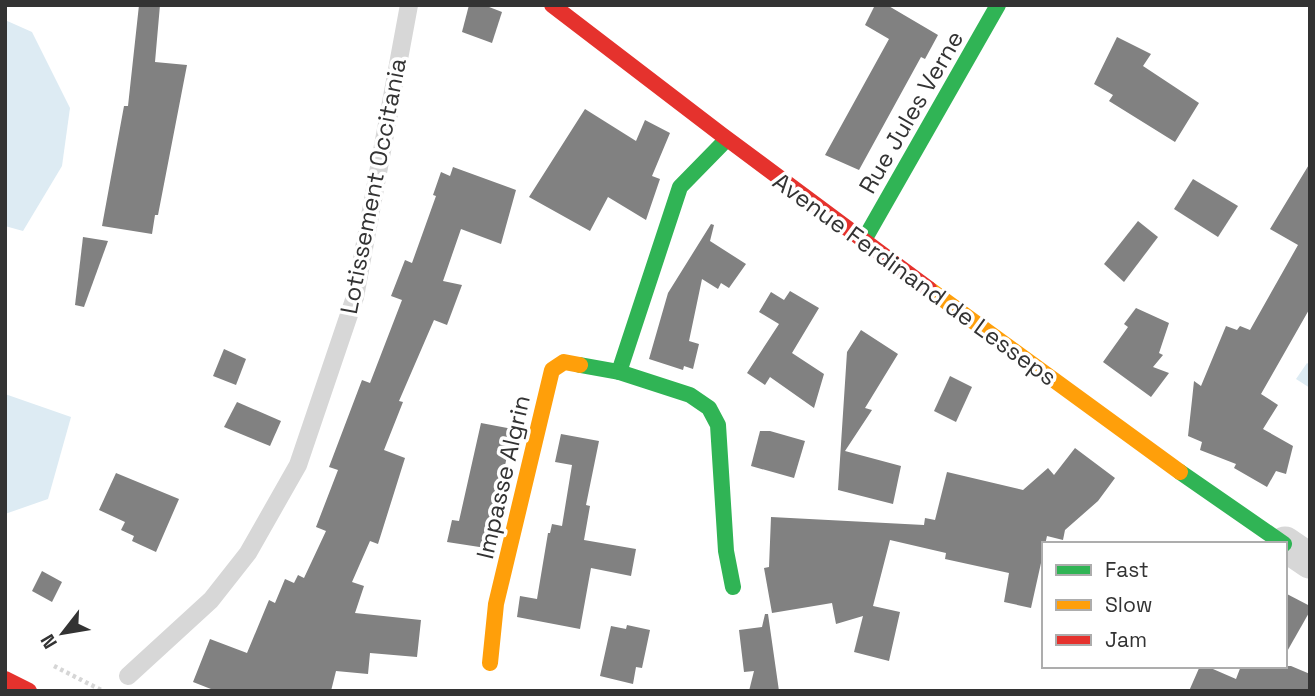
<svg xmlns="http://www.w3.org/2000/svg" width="1315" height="696" viewBox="0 0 1315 696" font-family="'Space Grotesk',sans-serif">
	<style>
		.water { fill: #ddebf3 }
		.building { fill: #818181 }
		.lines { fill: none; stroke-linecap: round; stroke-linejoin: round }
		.path { stroke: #d6d6d6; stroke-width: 4.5; stroke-dasharray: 3.5 3.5; stroke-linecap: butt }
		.lane { stroke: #d7d7d7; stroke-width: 18 }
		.street { stroke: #d7d7d7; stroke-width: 35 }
		.fast { stroke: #30b455; stroke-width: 16 }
		.slow { stroke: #ff9f0a; stroke-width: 16 }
		.jam { stroke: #e5322d; stroke-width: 16 }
		.labels { text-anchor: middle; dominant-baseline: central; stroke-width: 7; stroke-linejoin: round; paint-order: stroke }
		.street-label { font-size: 24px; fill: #333; stroke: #fff }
	</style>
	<rect width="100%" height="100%" fill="#fff"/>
	<!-- water -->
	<g class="water">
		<polygon points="5,20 32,32 70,108 62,166 23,231 5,226"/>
		<polygon points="1307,363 1310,365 1310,388 1296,379"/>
		<polygon points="5,394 71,417 48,499 5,514"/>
	</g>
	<!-- building -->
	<g class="building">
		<polygon points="139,5 160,5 155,62 187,65 158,215 155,215 152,234 102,226 124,106 128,106"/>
		<polygon points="469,5 484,5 502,12 492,43 462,32"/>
		<polygon points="875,5 887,5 938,35 925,59 921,57 859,170 825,155 889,39 865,25"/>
		<polygon points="1117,37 1151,54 1143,66 1199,103 1175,142 1109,101 1113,95 1094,84"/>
		<polygon points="585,109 636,141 645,120 670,133 652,176 660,179 646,220 608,197 590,231 529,197"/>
		<polygon points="1310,163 1310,308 1261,394 1278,405 1263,429 1293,446 1286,474 1276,471 1267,487 1234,468 1236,464 1200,450 1202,442 1188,436 1192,400 1194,381 1201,386 1226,326 1237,330 1240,326 1250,330 1298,245 1270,229"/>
		<polygon points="453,167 516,190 501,244 461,229 443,281 462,285 447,325 434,320 399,401 403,402 384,450 405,458 378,544 370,541 352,582 364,586 355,613 421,620 417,657 370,653 368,674 336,671 331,691 216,691 193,682 210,639 247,653 269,600 275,603 285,579 294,583 298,575 304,578 326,531 316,527 338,470 329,467 362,380 370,383 402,300 391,296 405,260 412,263 436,196 433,195 441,172 450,176"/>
		<polygon points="1193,179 1238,206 1218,237 1174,209"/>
		<polygon points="1138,221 1158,237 1124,282 1104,264"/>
		<polygon points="711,224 714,225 710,241 746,264 729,288 721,283 718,289 702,279 689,341 699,344 693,369 684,366 683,370 649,359 668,293"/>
		<polygon points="83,237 108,241 84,307 75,305"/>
		<polygon points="790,291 819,308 792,353 824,374 814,408 770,377 765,385 747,373 779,324 759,312 771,292 784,300"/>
		<polygon points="1136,308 1169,323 1159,353 1163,355 1153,367 1169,373 1151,397 1103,362 1128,327 1124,324"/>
		<polygon points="861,330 898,354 865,408 872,410 845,451 901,466 893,504 838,490 847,352"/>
		<polygon points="224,349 246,359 236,385 213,376"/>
		<polygon points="950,376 972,387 956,422 934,411"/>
		<polygon points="237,402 281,421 270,446 224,427"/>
		<polygon points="481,423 512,429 499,498 495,497 486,548 447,542 452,520 459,521"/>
		<polygon points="760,431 770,431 805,441 794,478 751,466"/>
		<polygon points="561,434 599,441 586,505 590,506 584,540 636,549 631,576 591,568 580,629 517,617 520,596 537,599 548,533 550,533 552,524 562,526 572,465 555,462"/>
		<polygon points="1075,448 1115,478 1098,501 1065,530 1063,540 1047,536 1031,608 1004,602 1009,573 945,559 946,553 890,540 873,606 900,612 889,661 854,652 863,616 836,624 832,603 772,613 764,568 769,567 771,517 924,525 925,518 935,520 947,472 1023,490 1048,468 1054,475"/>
		<polygon points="116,473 179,499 156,552 132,541 134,536 121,530 125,522 99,510"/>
		<polygon points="42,571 62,582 52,602 32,591"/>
		<polygon points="1285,593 1310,606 1310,611 1285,655"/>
		<polygon points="765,614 768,614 779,691 749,691 754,671 744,672 739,630 762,627"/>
		<polygon points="627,625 650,630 642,668 636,667 633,684 600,676 611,626 626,629"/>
		<polygon points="1200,666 1206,666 1236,679 1241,666 1291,666 1310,674 1310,691 1189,691"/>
	</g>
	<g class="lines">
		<!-- path -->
		<polyline class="path" points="54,666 103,691"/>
		<!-- lane -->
		<polyline class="lane" points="128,676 211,600 248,553 298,465 355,297 409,5"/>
		<!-- street -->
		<polyline class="street" points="1285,544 1310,561"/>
		<!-- fast -->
		<g class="fast">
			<polyline points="864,240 998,5"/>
			<polyline points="580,365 619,372 680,187 726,140"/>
			<polyline points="619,372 690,395 709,408 718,425 726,551 733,587"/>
			<polyline points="1180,472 1284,544"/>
		</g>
		<!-- slow -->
		<g class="slow">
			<polyline points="929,289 1180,472"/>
			<polyline points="490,663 496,604 552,370 564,362 580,365"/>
		</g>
		<!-- jam -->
		<g class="jam">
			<polyline points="552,5 722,135 929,289"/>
			<polyline points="5,679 29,691"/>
		</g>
	</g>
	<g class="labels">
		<!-- street labels -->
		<g class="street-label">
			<text transform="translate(911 112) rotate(-60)">Rue Jules Verne</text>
			<text transform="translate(373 186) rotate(-79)">Lotissement Occitania</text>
			<text transform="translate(915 279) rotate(36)">Avenue Ferdinand de Lesseps</text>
			<text transform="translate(503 477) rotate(-77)">Impasse Algrin</text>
		</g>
	</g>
	<!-- border -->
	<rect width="1315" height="696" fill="none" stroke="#333333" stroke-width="14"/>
	<!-- legend -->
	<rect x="1042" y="542" width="245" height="126" fill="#ffffff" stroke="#adadad" stroke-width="2"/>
	<rect x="1056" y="565" width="35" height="10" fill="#30b455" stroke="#adadad" stroke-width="2"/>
	<text x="1105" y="577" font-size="21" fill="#333333">Fast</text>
	<rect x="1056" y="600" width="35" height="10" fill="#ff9f0a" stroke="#adadad" stroke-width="2"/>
	<text x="1105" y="612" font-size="21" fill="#333333">Slow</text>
	<rect x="1056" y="635" width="35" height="10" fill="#e5322d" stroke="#adadad" stroke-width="2"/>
	<text x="1105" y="647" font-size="21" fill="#333333">Jam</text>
	<!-- north arrow -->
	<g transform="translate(63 633) rotate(239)" stroke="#ffffff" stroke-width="5" paint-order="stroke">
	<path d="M0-5L12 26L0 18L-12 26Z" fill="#333333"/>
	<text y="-10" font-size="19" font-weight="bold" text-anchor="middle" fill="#333333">N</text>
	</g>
</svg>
